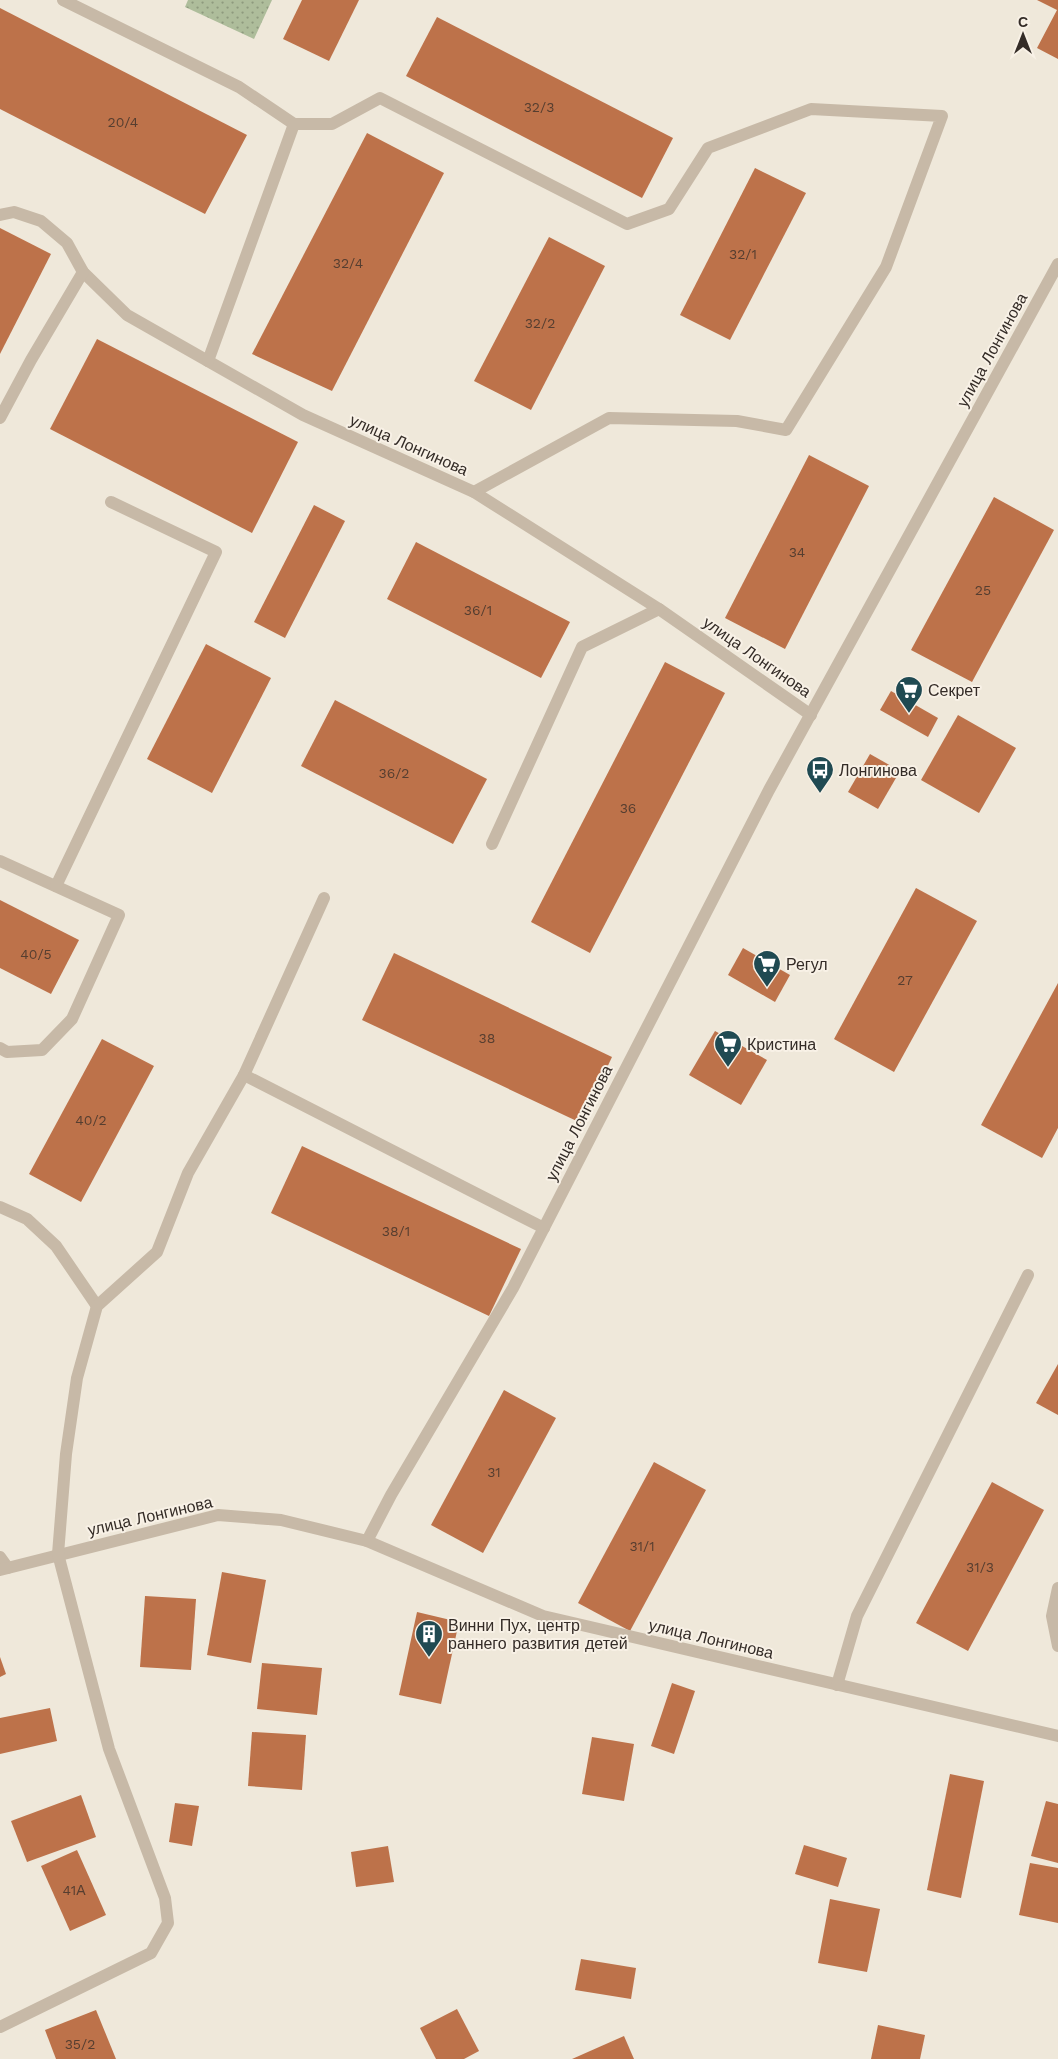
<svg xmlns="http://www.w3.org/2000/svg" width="1058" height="2059" viewBox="0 0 1058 2059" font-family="'Work Sans',sans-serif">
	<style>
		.grass { fill: url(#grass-dots) }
		.building { fill: #bd724a }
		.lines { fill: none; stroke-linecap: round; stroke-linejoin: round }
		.minor { stroke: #c7b9a7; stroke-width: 12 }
		.labels { text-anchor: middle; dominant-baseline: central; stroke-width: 4; stroke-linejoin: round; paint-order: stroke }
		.number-label { font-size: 14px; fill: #563e30 }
		.street-label { font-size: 16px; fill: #342c27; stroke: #f8f1e6 }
		.poi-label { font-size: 16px; fill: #342c27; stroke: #f8f1e6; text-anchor: start }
	</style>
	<defs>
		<pattern id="grass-dots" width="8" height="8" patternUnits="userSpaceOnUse" patternTransform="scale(1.25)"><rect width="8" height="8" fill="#aebd9b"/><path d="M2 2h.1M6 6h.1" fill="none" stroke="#8e9a7e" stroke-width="1.8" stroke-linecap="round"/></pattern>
	</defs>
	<rect width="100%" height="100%" fill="#efe8da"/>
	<!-- grass -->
	<polygon class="grass" points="188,0 272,0 254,39 185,7"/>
	<!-- building -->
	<g class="building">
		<polygon points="302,0 359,0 329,61 283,39"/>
		<polygon points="1037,0 1058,0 1058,59 1037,48 1057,10"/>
		<polygon points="0,8 247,135 205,214 0,109"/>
		<polygon points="437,17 673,138 642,198 406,76"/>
		<polygon points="367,133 444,173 332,391 252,354"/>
		<polygon points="755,168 806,193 730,340 680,315"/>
		<polygon points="0,228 51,254 0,354"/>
		<polygon points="549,237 605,266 531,410 474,381"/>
		<polygon points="97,339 298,442 252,533 50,429"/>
		<polygon points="809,455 869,486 785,649 725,618"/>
		<polygon points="994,497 1054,530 972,682 911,650"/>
		<polygon points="314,505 345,521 285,638 254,622"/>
		<polygon points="416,542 570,622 541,678 387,599"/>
		<polygon points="206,644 271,678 212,793 147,759"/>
		<polygon points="665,662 725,693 590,953 531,922"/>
		<polygon points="891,691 938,718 928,737 880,710"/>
		<polygon points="335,700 487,779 453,844 301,766"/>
		<polygon points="958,715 1016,748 979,813 921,780"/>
		<polygon points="870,754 900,771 878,809 848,792"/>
		<polygon points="916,888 977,921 894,1072 834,1039"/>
		<polygon points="0,900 79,940 51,994 0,968"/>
		<polygon points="743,948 790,975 775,1002 728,975"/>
		<polygon points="394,953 612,1057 581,1123 362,1020"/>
		<polygon points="1058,983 1058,1128 1042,1158 981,1125"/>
		<polygon points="715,1031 767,1060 741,1105 689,1075"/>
		<polygon points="102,1039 154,1066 81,1202 29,1174"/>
		<polygon points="302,1146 521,1249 489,1316 271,1213"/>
		<polygon points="1058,1364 1058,1415 1036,1403"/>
		<polygon points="504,1390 556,1418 483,1553 431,1525"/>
		<polygon points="654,1462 706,1490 630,1631 578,1603"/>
		<polygon points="992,1482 1044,1510 968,1651 916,1623"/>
		<polygon points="222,1572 266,1580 251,1663 207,1655"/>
		<polygon points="145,1596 196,1599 191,1670 140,1667"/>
		<polygon points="417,1612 459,1622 441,1704 399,1695"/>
		<polygon points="0,1657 6,1674 0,1677"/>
		<polygon points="262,1663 322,1668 317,1715 257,1709"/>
		<polygon points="672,1683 695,1691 674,1754 651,1746"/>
		<polygon points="50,1708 57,1741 0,1754 0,1718"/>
		<polygon points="252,1732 306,1735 302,1790 248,1786"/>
		<polygon points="592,1737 634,1744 624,1801 582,1794"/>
		<polygon points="950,1774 984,1781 961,1898 927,1890"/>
		<polygon points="81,1795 96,1837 27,1862 11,1821"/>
		<polygon points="1046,1801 1058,1804 1058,1863 1031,1856"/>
		<polygon points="175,1803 199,1806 192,1846 169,1842"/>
		<polygon points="804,1845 847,1858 838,1887 795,1874"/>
		<polygon points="388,1846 394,1882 356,1887 351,1852"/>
		<polygon points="77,1850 106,1915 70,1931 41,1866"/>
		<polygon points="1030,1863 1058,1868 1058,1923 1019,1915"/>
		<polygon points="830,1899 880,1909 867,1972 818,1963"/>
		<polygon points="581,1959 636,1968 631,1999 575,1990"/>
		<polygon points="457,2009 479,2051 464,2059 436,2059 420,2028"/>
		<polygon points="96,2010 116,2059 56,2059 45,2030"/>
		<polygon points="878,2025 925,2035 920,2059 871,2059"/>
		<polygon points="624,2036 634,2059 572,2059"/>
	</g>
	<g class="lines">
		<!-- minor -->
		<g class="minor">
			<polyline points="63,0 239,87 294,124"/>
			<polyline points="0,215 14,212 41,221 67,243 83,272 127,315 303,415 474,492 659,609 811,715"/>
			<polyline points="208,361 294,124 332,124 380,98 627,224 669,209 708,148 811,109 942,116 886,267 786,430 737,421 609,418 474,492"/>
			<polyline points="0,418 31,360 83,272"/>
			<polyline points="492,844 582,647 659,609"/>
			<polyline points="0,861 119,915 72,1019 42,1050 7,1052 0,1048"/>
			<polyline points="56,886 216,552 111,502"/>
			<polyline points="244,1075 544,1228"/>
			<polyline points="0,1207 27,1219 56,1246 97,1306"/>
			<polyline points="367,1541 391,1495 513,1288 769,790 1058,264"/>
			<polyline points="0,1557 8,1568"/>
			<polyline points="0,1570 218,1515 281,1520 367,1541 543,1616 1058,1736"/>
			<polyline points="1058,1588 1052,1616 1058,1646"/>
			<polyline points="837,1685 857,1616 1028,1275"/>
			<polyline points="0,2027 151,1953 168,1923 165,1898 109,1749 58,1554 66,1454 77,1378 97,1306 157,1252 188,1173 244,1075 324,898"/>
		</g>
	</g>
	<!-- icons -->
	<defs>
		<symbol id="supermarket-pin" viewBox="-11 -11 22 30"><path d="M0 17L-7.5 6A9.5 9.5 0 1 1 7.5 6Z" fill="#204a52" stroke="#f8f1e6"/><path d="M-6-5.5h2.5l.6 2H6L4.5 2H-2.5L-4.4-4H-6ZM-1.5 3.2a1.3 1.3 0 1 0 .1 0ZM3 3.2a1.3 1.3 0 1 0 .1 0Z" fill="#fff"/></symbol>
		<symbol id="bus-pin" viewBox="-11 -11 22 30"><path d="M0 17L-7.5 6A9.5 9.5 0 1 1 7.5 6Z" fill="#204a52" stroke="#f8f1e6"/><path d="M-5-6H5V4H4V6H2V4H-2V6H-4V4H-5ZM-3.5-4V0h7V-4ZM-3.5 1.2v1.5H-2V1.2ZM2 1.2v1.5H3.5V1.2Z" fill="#fff"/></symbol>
		<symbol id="building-pin" viewBox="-11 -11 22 30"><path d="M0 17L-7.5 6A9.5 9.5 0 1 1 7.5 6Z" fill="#204a52" stroke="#f8f1e6"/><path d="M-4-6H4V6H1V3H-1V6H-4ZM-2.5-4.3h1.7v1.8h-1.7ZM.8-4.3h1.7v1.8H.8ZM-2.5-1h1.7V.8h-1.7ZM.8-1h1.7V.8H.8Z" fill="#fff"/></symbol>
	</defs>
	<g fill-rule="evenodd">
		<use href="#supermarket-pin" x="893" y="674" width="32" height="43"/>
		<use href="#bus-pin" x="804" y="754" width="32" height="43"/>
		<use href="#supermarket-pin" x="751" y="948" width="32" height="43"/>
		<use href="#supermarket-pin" x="712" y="1028" width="32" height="43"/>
		<use href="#building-pin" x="413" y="1618" width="32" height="43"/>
	</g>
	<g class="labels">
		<!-- number labels -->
		<g class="number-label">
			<text x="539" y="107">32/3</text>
			<text x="123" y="122">20/4</text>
			<text x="743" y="254">32/1</text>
			<text x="348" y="263">32/4</text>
			<text x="540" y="323">32/2</text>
			<text x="797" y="552">34</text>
			<text x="983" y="590">25</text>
			<text x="478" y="610">36/1</text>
			<text x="394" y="773">36/2</text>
			<text x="628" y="808">36</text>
			<text x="36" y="954">40/5</text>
			<text x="905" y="980">27</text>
			<text x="487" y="1038">38</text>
			<text x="91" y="1120">40/2</text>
			<text x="396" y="1231">38/1</text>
			<text x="494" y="1472">31</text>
			<text x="642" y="1546">31/1</text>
			<text x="980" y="1567">31/3</text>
			<text x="74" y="1890">41А</text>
			<text x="80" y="2044">35/2</text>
		</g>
		<!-- street labels -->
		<g class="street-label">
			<text transform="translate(992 350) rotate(-61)">улица Лонгинова</text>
			<text transform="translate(409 445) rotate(24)">улица Лонгинова</text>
			<text transform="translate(757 657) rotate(35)">улица Лонгинова</text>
			<text transform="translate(579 1123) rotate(-63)">улица Лонгинова</text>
			<text transform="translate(150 1516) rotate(-13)">улица Лонгинова</text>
			<text transform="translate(711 1639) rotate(13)">улица Лонгинова</text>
		</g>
		<!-- poi labels -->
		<g class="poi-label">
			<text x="928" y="690">Секрет</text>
			<text x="839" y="770">Лонгинова</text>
			<text x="786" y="964">Регул</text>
			<text x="747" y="1044">Кристина</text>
			<text x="448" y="1625">Винни Пух, центр<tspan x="448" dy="18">раннего развития детей</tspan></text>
		</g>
	</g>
	<!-- north arrow -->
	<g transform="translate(1023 35)" stroke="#f8f1e6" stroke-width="4" paint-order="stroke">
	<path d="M0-4L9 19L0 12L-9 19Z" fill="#342c27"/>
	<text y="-8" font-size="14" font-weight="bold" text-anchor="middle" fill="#342c27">С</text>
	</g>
</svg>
